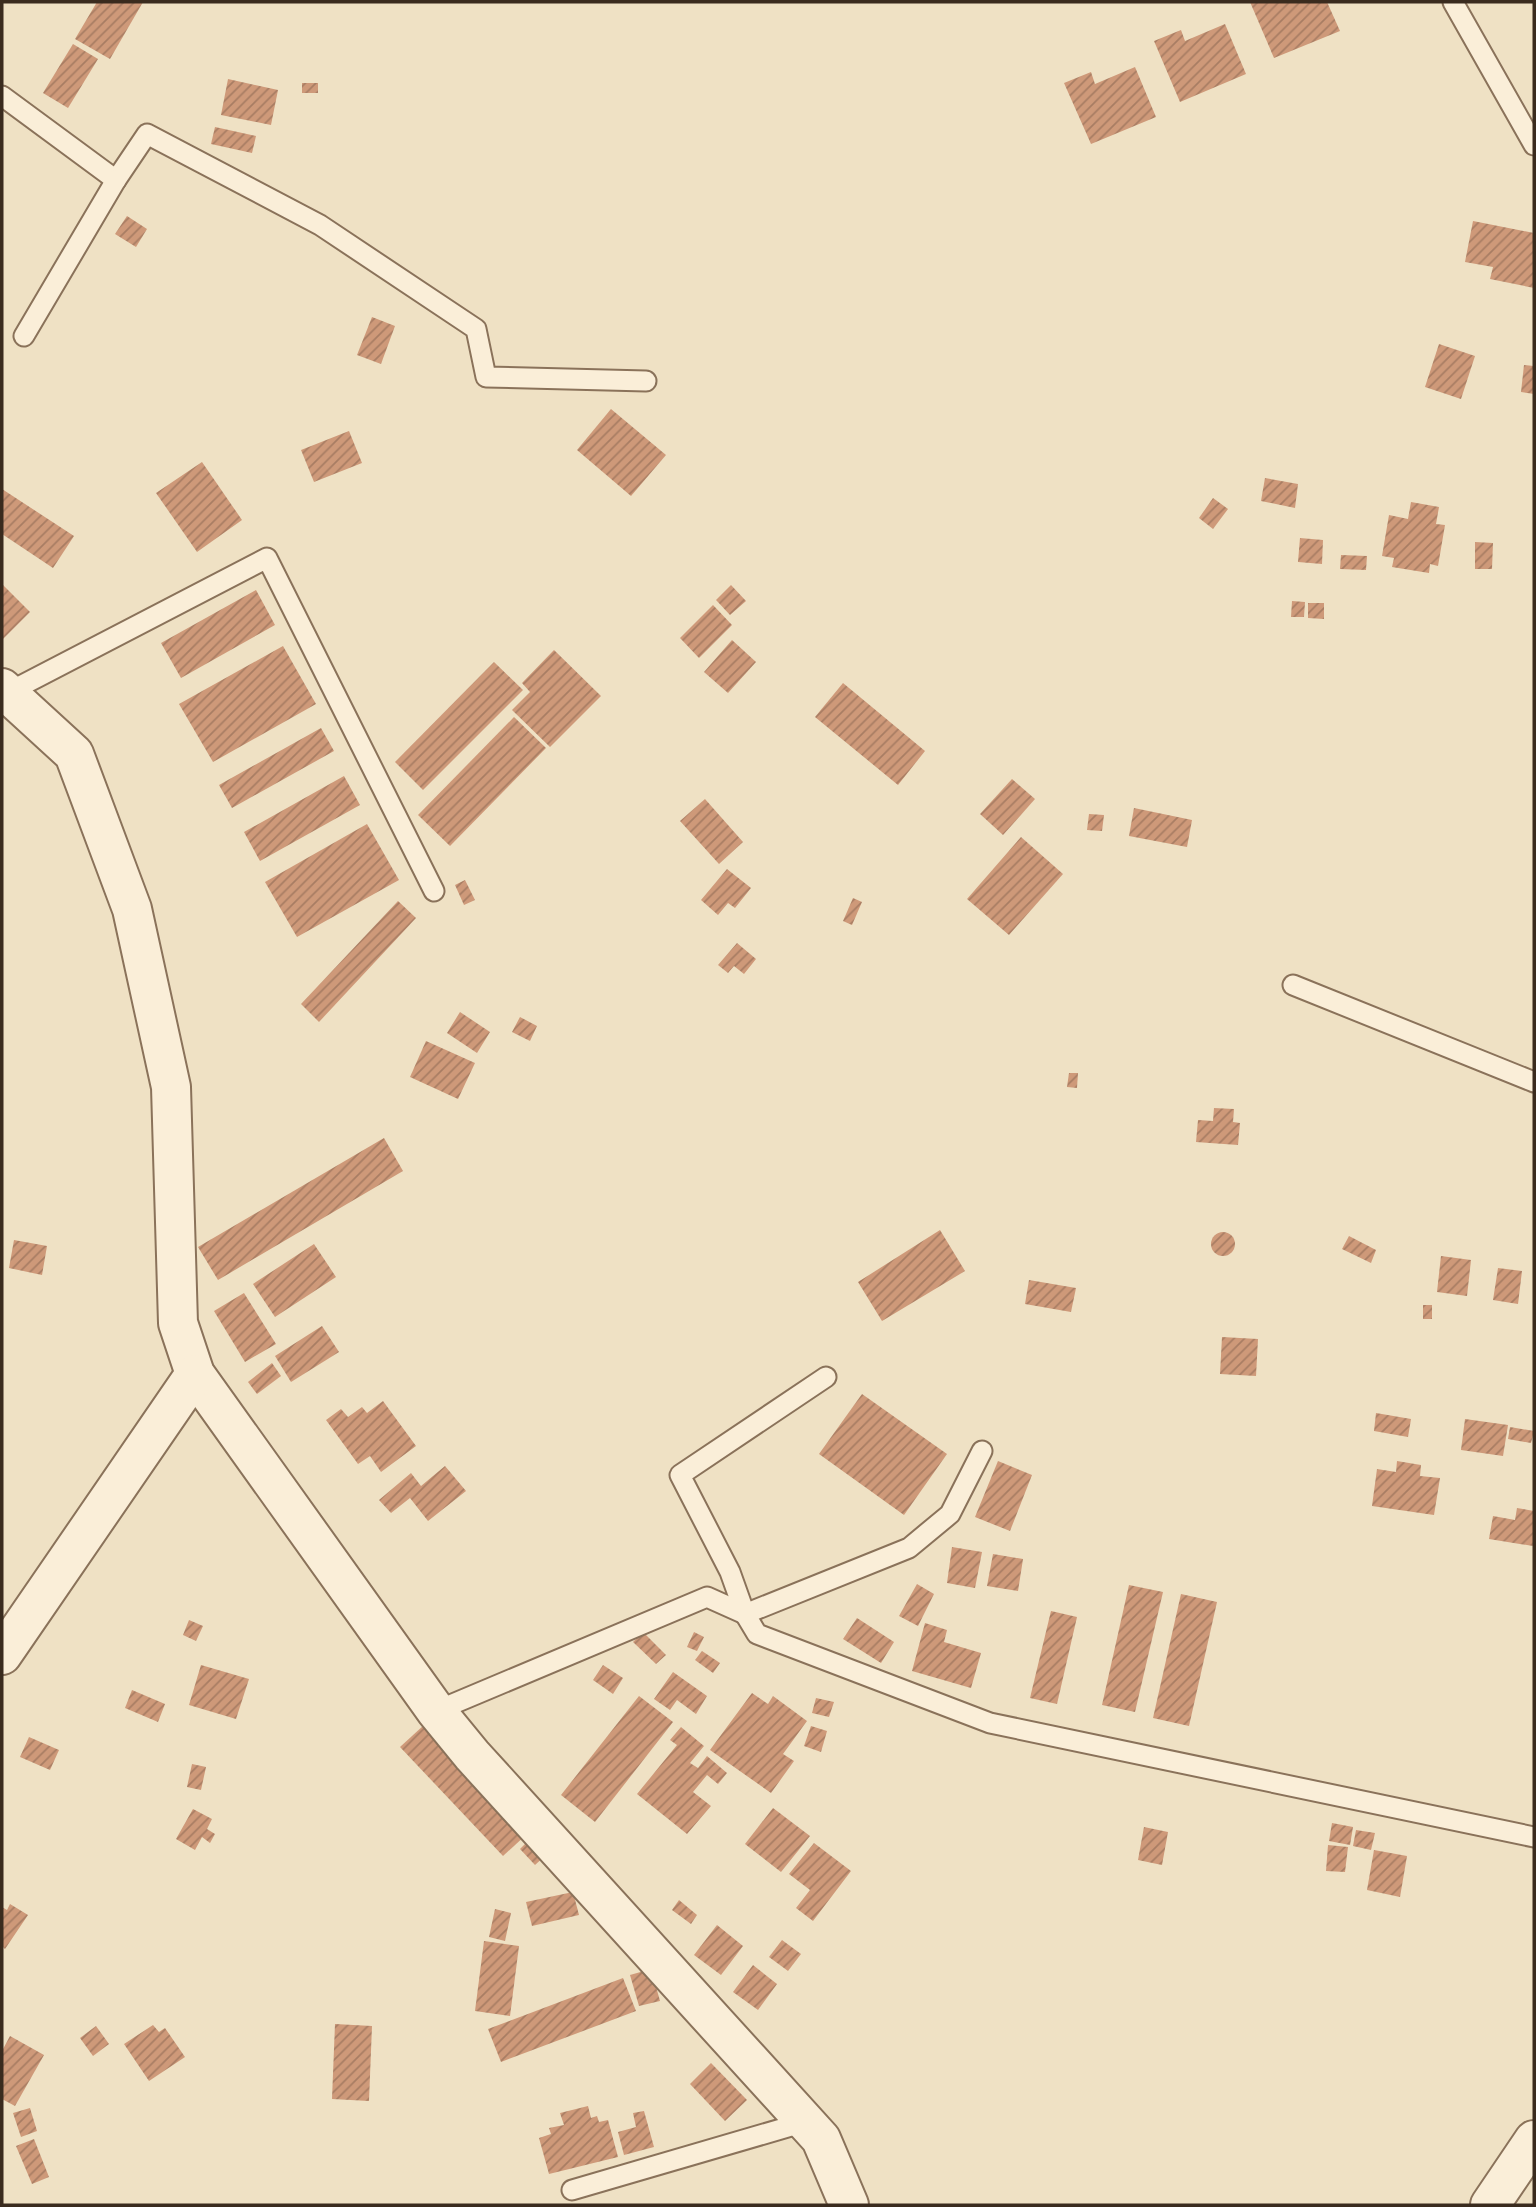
<svg xmlns="http://www.w3.org/2000/svg" width="1536" height="2207" viewBox="0 0 1536 2207" font-family="Merriweather,serif">
	<style>
		.building { fill: url(#building-hatch) }
		.lines { fill: none; stroke-linecap: round; stroke-linejoin: round }
		.lane-casing { stroke: #8a725a; stroke-width: 23 }
		.street-casing { stroke: #8a725a; stroke-width: 42 }
		.lane { stroke: #faeed8; stroke-width: 19 }
		.street { stroke: #faeed8; stroke-width: 38 }
	</style>
	<defs>
		<pattern id="building-hatch" width="6" height="6" patternUnits="userSpaceOnUse" patternTransform="scale(1.75)"><rect width="6" height="6" fill="#ce9979"/><path d="M-1 1l2-2M0 6l6-6M5 7l2-2" fill="none" stroke="#a87d63"/></pattern>
	</defs>
	<rect width="100%" height="100%" fill="#efe1c4"/>
	<!-- building -->
	<g class="building">
		<polygon points="97,2 143,2 110,59 75,39"/>
		<polygon points="1250,2 1327,2 1340,31 1274,58"/>
		<polygon points="1225,24 1246,74 1180,102 1154,41 1181,30 1185,41"/>
		<polygon points="73,44 98,59 68,108 43,93"/>
		<polygon points="1135,67 1156,117 1091,144 1064,83 1091,72 1095,84"/>
		<polygon points="228,79 278,90 271,125 221,115"/>
		<rect x="302" y="83" width="16" height="10"/>
		<polygon points="215,127 256,136 252,153 211,144"/>
		<polygon points="127,216 147,229 136,247 115,234"/>
		<polygon points="1473,221 1534,233 1534,288 1490,279 1493,267 1465,262"/>
		<polygon points="372,317 395,326 381,364 357,355"/>
		<polygon points="1439,344 1475,356 1461,399 1425,387"/>
		<polygon points="1524,365 1534,366 1534,394 1521,392"/>
		<polygon points="611,409 666,455 631,496 577,450"/>
		<polygon points="349,431 362,463 314,482 301,450"/>
		<polygon points="202,462 242,520 197,552 156,493"/>
		<polygon points="1265,478 1298,484 1295,508 1261,501"/>
		<polygon points="2,489 74,536 53,568 2,534"/>
		<polygon points="1213,498 1228,509 1213,529 1199,518"/>
		<polygon points="1411,502 1439,507 1436,524 1445,525 1438,566 1430,564 1429,573 1392,567 1394,558 1382,556 1389,515 1408,519"/>
		<polygon points="1300,538 1323,540 1322,564 1298,562"/>
		<polygon points="1475,542 1493,543 1492,569 1475,569"/>
		<polygon points="1341,555 1367,556 1366,570 1340,569"/>
		<polygon points="2,584 30,612 2,640"/>
		<polygon points="731,585 746,601 730,615 716,600"/>
		<polygon points="256,590 275,625 181,678 161,643"/>
		<polygon points="1292,601 1305,602 1304,617 1291,617"/>
		<polygon points="1308,603 1324,603 1324,619 1308,618"/>
		<polygon points="713,605 732,625 699,658 680,638"/>
		<polygon points="732,640 756,662 728,693 704,672"/>
		<polygon points="283,646 316,704 213,762 179,704"/>
		<polygon points="554,650 601,696 550,747 512,710 530,692 522,683"/>
		<polygon points="494,662 523,690 423,790 395,762"/>
		<polygon points="843,683 925,751 898,785 815,717"/>
		<polygon points="514,717 546,748 450,846 418,815"/>
		<polygon points="321,728 334,751 232,808 219,785"/>
		<polygon points="344,776 360,805 260,861 244,832"/>
		<polygon points="1012,779 1035,799 1003,835 980,814"/>
		<polygon points="705,799 743,842 719,864 680,821"/>
		<polygon points="1134,808 1192,820 1187,847 1129,836"/>
		<polygon points="1089,814 1104,815 1102,831 1087,830"/>
		<polygon points="367,824 399,880 297,937 265,882"/>
		<polygon points="1021,837 1063,874 1009,935 967,899"/>
		<polygon points="727,869 751,888 735,908 728,903 718,915 701,900"/>
		<polygon points="465,880 475,900 464,905 455,885"/>
		<polygon points="853,898 862,902 852,925 843,921"/>
		<polygon points="398,901 416,918 319,1022 301,1004"/>
		<polygon points="737,943 756,959 744,974 734,966 728,973 718,965"/>
		<polygon points="460,1012 490,1032 477,1053 447,1033"/>
		<polygon points="520,1017 537,1026 530,1041 512,1032"/>
		<polygon points="426,1041 475,1063 458,1099 410,1077"/>
		<polygon points="1069,1073 1078,1073 1077,1088 1067,1087"/>
		<polygon points="1214,1108 1234,1109 1233,1122 1240,1123 1238,1145 1196,1142 1198,1120 1213,1121"/>
		<polygon points="384,1138 403,1171 218,1280 198,1247"/>
		<polygon points="940,1230 965,1271 882,1321 858,1282"/>
		<circle cx="1223" cy="1244" r="12"/>
		<polygon points="1349,1236 1376,1250 1371,1263 1342,1249"/>
		<polygon points="14,1240 47,1246 42,1275 9,1268"/>
		<polygon points="314,1244 336,1277 275,1317 253,1284"/>
		<polygon points="1441,1256 1471,1260 1467,1296 1437,1292"/>
		<polygon points="1498,1268 1522,1271 1518,1304 1493,1300"/>
		<polygon points="1029,1280 1076,1288 1071,1312 1025,1304"/>
		<polygon points="244,1293 276,1344 245,1362 214,1311"/>
		<rect x="1423" y="1305" width="9" height="14"/>
		<polygon points="322,1326 339,1352 291,1382 275,1356"/>
		<polygon points="1222,1337 1258,1339 1256,1376 1220,1374"/>
		<polygon points="272,1363 281,1376 257,1394 248,1382"/>
		<polygon points="862,1394 947,1454 904,1515 819,1454"/>
		<polygon points="383,1401 416,1446 381,1472 370,1456 358,1464 326,1420 341,1409 348,1417 362,1407 367,1413"/>
		<polygon points="1376,1413 1411,1419 1408,1437 1374,1431"/>
		<polygon points="1465,1419 1508,1425 1503,1456 1461,1450"/>
		<polygon points="1510,1427 1534,1431 1531,1443 1508,1439"/>
		<polygon points="998,1461 1032,1475 1010,1531 975,1517"/>
		<polygon points="1397,1461 1421,1465 1420,1476 1440,1478 1434,1515 1372,1506 1377,1469 1396,1472"/>
		<polygon points="445,1466 466,1491 428,1521 410,1498 391,1513 379,1500 411,1473 421,1486"/>
		<polygon points="1517,1508 1534,1511 1533,1546 1489,1539 1493,1516 1515,1520"/>
		<polygon points="952,1547 982,1552 975,1588 947,1583"/>
		<polygon points="993,1554 1023,1559 1018,1591 987,1586"/>
		<polygon points="917,1584 934,1594 918,1626 899,1616"/>
		<polygon points="1129,1585 1163,1592 1135,1712 1102,1705"/>
		<polygon points="1181,1594 1217,1602 1189,1726 1153,1718"/>
		<polygon points="1051,1611 1077,1617 1057,1704 1030,1698"/>
		<polygon points="857,1618 894,1642 881,1663 843,1639"/>
		<polygon points="189,1620 203,1626 196,1641 183,1635"/>
		<polygon points="925,1623 947,1630 944,1642 981,1653 971,1688 912,1671"/>
		<polygon points="643,1632 666,1655 656,1664 633,1642"/>
		<polygon points="694,1632 704,1637 697,1651 687,1647"/>
		<polygon points="702,1651 720,1663 713,1673 695,1660"/>
		<polygon points="201,1665 249,1679 236,1719 189,1705"/>
		<polygon points="603,1665 623,1678 613,1694 593,1680"/>
		<polygon points="673,1672 707,1696 696,1714 677,1700 670,1710 654,1699"/>
		<polygon points="132,1690 165,1704 158,1722 125,1708"/>
		<polygon points="752,1693 768,1704 773,1696 807,1721 783,1754 794,1761 771,1793 710,1750"/>
		<polygon points="639,1696 673,1722 595,1822 561,1795"/>
		<polygon points="816,1698 834,1702 829,1717 812,1713"/>
		<polygon points="424,1725 527,1834 503,1856 400,1747"/>
		<polygon points="811,1726 827,1731 821,1752 804,1746"/>
		<polygon points="681,1727 704,1746 690,1763 698,1768 707,1756 727,1773 718,1784 707,1775 693,1792 711,1806 687,1834 637,1794 677,1745 670,1740"/>
		<polygon points="29,1737 59,1750 50,1770 20,1757"/>
		<polygon points="192,1764 206,1767 201,1790 187,1787"/>
		<polygon points="773,1808 810,1836 781,1872 745,1844"/>
		<polygon points="193,1809 212,1819 207,1829 215,1834 210,1843 202,1837 195,1850 176,1839"/>
		<polygon points="1332,1823 1353,1827 1350,1845 1329,1841"/>
		<polygon points="1144,1827 1168,1832 1162,1865 1138,1860"/>
		<polygon points="1356,1830 1375,1833 1371,1850 1353,1846"/>
		<polygon points="530,1839 546,1855 535,1865 520,1849"/>
		<polygon points="814,1843 851,1871 813,1921 796,1908 810,1890 789,1874"/>
		<polygon points="1328,1845 1348,1847 1345,1872 1326,1871"/>
		<polygon points="1374,1850 1407,1856 1400,1897 1367,1890"/>
		<polygon points="573,1892 579,1915 532,1926 526,1902"/>
		<polygon points="679,1900 697,1915 691,1924 672,1910"/>
		<polygon points="10,1904 28,1915 5,1949 2,1946 2,1907 7,1910"/>
		<polygon points="495,1909 511,1913 505,1941 489,1937"/>
		<polygon points="717,1925 743,1946 721,1975 694,1955"/>
		<polygon points="782,1940 801,1954 788,1971 769,1957"/>
		<polygon points="484,1941 519,1946 510,2016 475,2011"/>
		<polygon points="753,1965 777,1984 758,2010 733,1992"/>
		<polygon points="651,1969 660,2001 639,2006 630,1975"/>
		<polygon points="623,1978 636,2011 501,2062 488,2029"/>
		<polygon points="335,2024 372,2026 369,2101 332,2099"/>
		<polygon points="153,2025 159,2032 165,2028 185,2057 149,2081 124,2044"/>
		<polygon points="96,2026 109,2044 93,2056 80,2038"/>
		<polygon points="10,2036 44,2055 15,2106 2,2099 2,2051"/>
		<polygon points="711,2063 747,2100 725,2121 690,2084"/>
		<polygon points="588,2106 591,2118 597,2116 599,2122 608,2120 618,2157 549,2174 539,2138 551,2134 549,2128 564,2125 560,2113"/>
		<polygon points="30,2108 37,2131 21,2137 13,2113"/>
		<polygon points="644,2111 654,2147 624,2155 618,2132 636,2127 633,2113"/>
		<polygon points="34,2139 49,2177 32,2184 16,2146"/>
	</g>
	<g class="lines">
		<defs>
			<g id="lane">
				<polyline points="1453,2 1534,145"/>
				<polyline points="2,96 116,180 147,134 320,225 476,329 486,377 646,381"/>
				<polyline points="24,336 116,180"/>
				<polyline points="7,693 267,558 434,891"/>
				<polyline points="1293,985 1534,1082"/>
				<polyline points="826,1377 680,1475 730,1572 745,1614 757,1634 990,1723 1534,1837"/>
				<polyline points="436,1711 707,1597 745,1614 909,1548 950,1514 982,1451"/>
				<polyline points="572,2190 805,2122"/>
			</g>
			<g id="street">
				<polyline points="2,688 74,754 132,909 171,1087 178,1323 195,1374 436,1711 472,1755 821,2139 849,2205"/>
				<polyline points="2,1655 195,1374"/>
				<polyline points="1490,2205 1534,2140"/>
			</g>
		</defs>
		<!-- lane casing -->
		<use href="#lane" class="lane-casing"/>
		<!-- street casing -->
		<use href="#street" class="street-casing"/>
		<!-- lane -->
		<use href="#lane" class="lane"/>
		<!-- street -->
		<use href="#street" class="street"/>
	</g>
	<!-- border -->
	<rect width="1536" height="2207" fill="none" stroke="#3a2b1e" stroke-width="7"/>
</svg>
